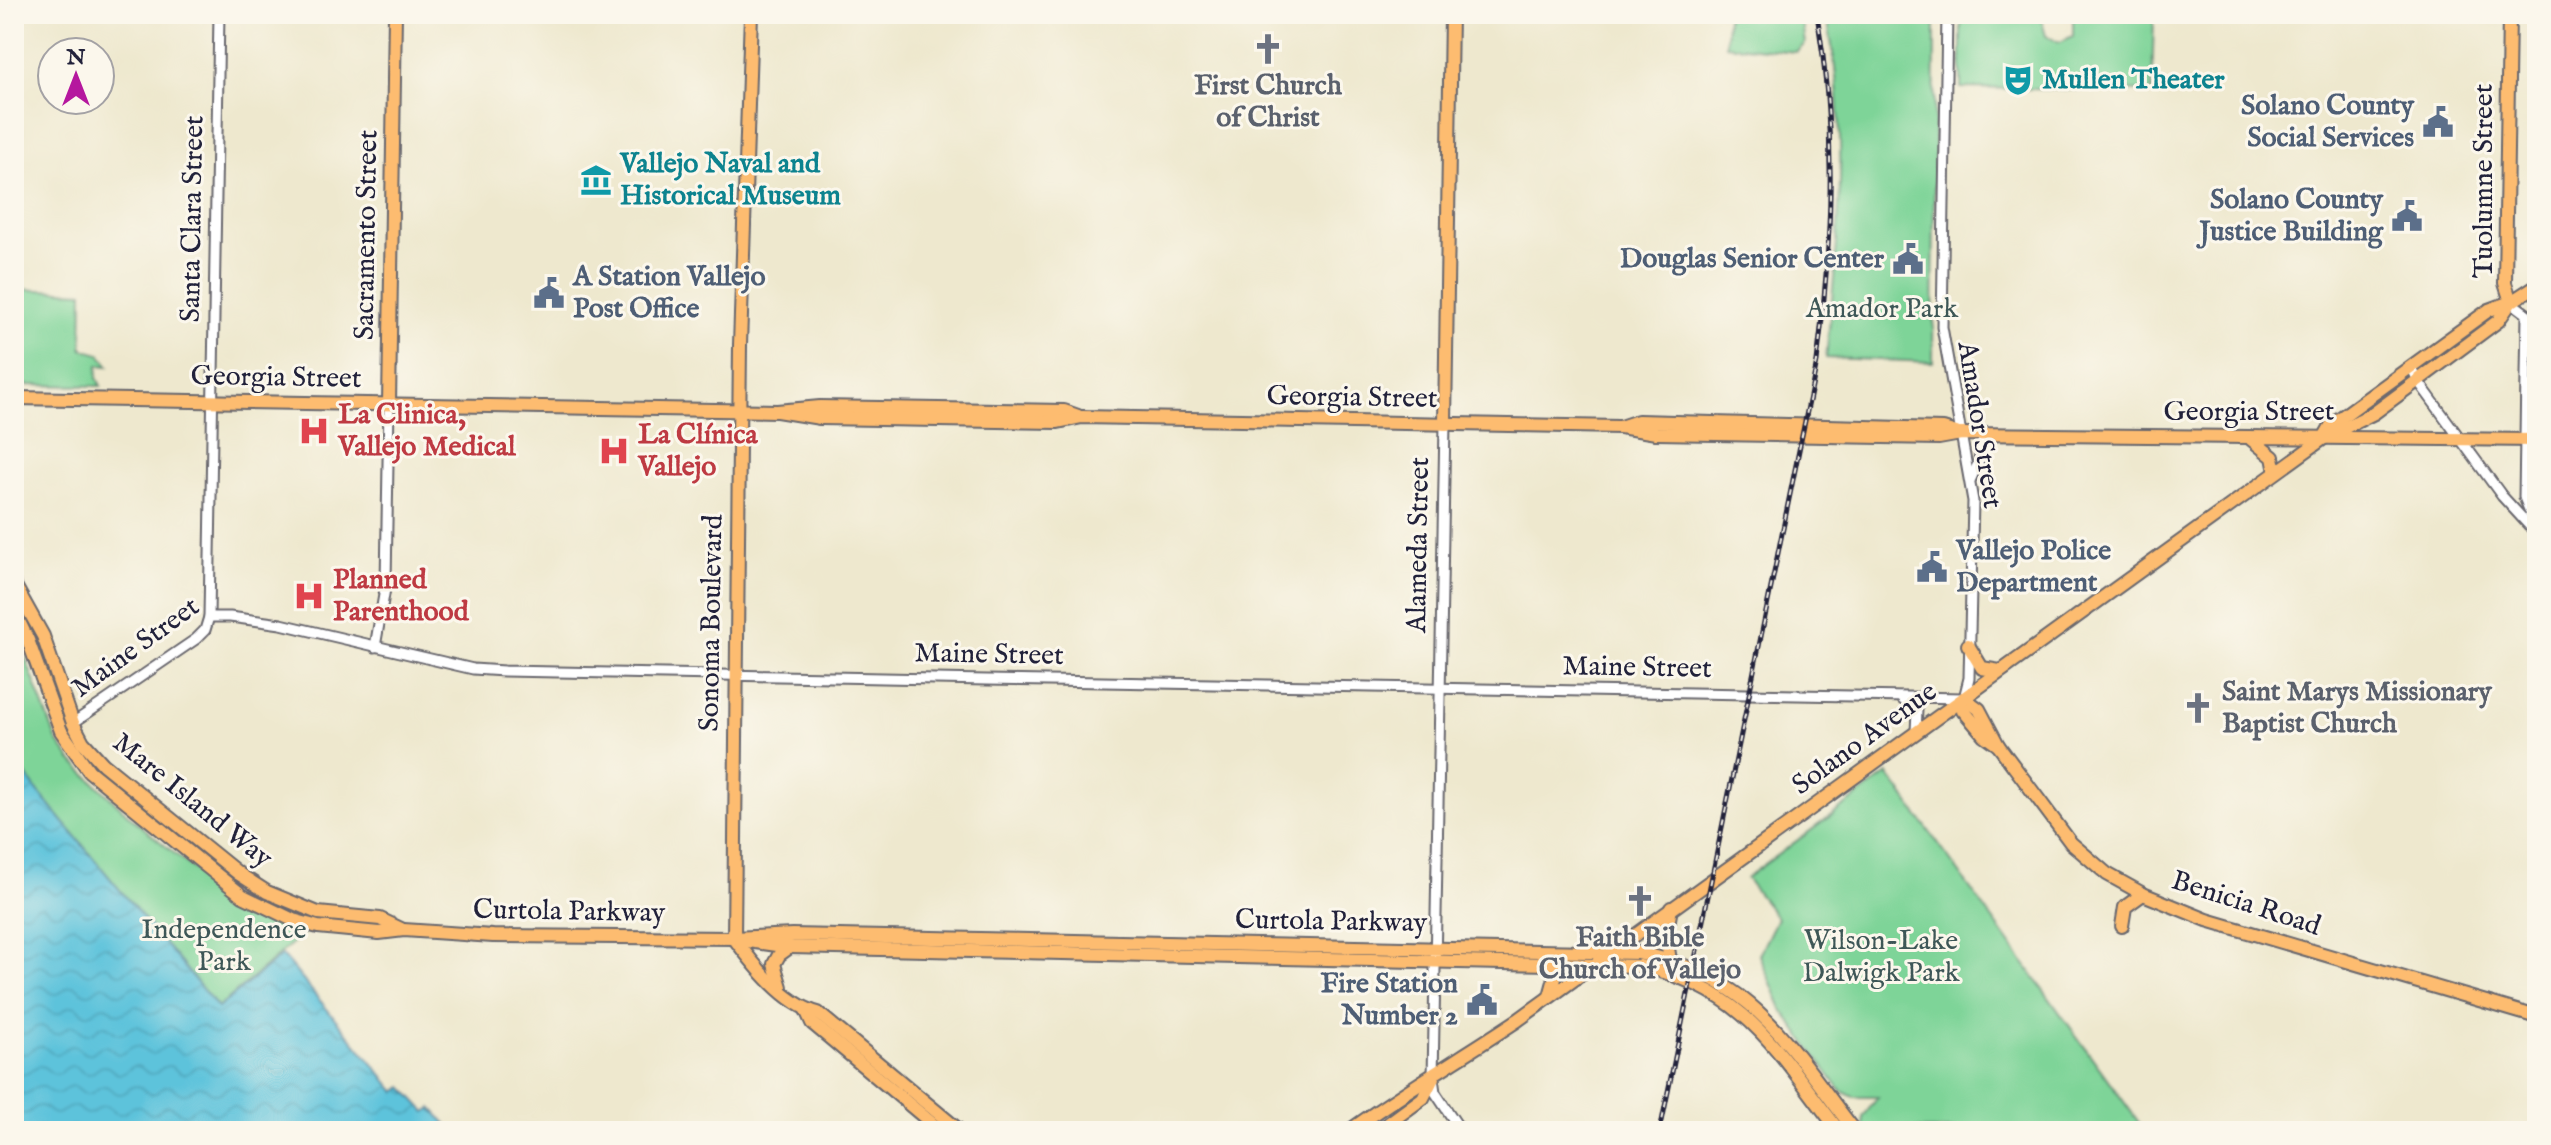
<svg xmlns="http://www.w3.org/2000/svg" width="2551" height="1145" viewBox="0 0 2551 1145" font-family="'IM FELL English',serif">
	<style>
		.green { fill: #7ed498; stroke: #507b6a; stroke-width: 2 }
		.water { fill: url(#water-waves); stroke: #40728b; stroke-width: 2 }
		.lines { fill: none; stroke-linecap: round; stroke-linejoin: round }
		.minor-casing { stroke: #69676e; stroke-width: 13 }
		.major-casing { stroke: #69676e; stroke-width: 16 }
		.minor { stroke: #fff; stroke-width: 9 }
		.major { stroke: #fdbc6f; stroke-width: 12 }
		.rail-casing { stroke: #22223b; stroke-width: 5 }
		.rail { stroke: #fbf7ec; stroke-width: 2; stroke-dasharray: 6; stroke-linecap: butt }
		.labels { text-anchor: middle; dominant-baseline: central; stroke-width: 6; stroke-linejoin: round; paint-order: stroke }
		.culture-label { font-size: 28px; font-weight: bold; fill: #0d838f; stroke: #fbf7ec; text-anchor: start }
		.worship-label { font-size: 28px; font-weight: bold; fill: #5b616d; stroke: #fbf7ec }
		.service-label { font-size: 28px; font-weight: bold; fill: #4e5e75; stroke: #fbf7ec; text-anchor: end }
		.street-label { font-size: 28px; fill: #22223b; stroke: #fbf7ec }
		.park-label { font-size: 28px; fill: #3e5757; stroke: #fbf7ec }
		.health-label { font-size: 28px; font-weight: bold; fill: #be3a42; stroke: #fbf7ec; text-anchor: start }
	</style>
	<defs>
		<pattern id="water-waves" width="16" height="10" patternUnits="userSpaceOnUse" patternTransform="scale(2)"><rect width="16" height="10" fill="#5dc3db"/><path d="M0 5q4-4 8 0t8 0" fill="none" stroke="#51a7bd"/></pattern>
	</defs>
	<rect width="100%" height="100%" fill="#fbf7ec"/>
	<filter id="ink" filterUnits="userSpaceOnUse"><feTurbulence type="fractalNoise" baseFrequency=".0125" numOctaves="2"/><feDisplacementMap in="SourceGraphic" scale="16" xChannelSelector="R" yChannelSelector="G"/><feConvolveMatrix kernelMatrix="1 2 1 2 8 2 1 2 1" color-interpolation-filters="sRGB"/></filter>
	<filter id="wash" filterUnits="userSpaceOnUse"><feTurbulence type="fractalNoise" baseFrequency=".006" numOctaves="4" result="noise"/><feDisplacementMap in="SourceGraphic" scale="32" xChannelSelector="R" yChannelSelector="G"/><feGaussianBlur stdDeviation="1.8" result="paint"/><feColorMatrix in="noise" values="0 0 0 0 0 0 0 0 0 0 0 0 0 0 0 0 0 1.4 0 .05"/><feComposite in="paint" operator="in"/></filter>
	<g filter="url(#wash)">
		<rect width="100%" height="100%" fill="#eee8ce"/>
		<!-- green -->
		<g class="green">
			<polygon points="1727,14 1801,14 1805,44 1796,52 1726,45"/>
			<path d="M1826,14H1935L1933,362L1826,358C1838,243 1851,129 1826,14Z"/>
			<polygon points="2073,14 2154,14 2152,91 1961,88 1961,23 1967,18 2041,18 2046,36 2060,42 2073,36"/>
			<polygon points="14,289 83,292 82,349 100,354 109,366 98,365 97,378 101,386 14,385"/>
			<polygon points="14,628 57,741 72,761 133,819 227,897 275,924 304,933 218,1008 35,788 14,758"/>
			<polygon points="1888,774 2145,1131 1864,1129 1863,1117 1878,1097 1854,1097 1841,1091 1783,1011 1759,955 1777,918 1746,878"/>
		</g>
		<!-- water -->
		<polygon class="water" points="14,758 35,788 218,1008 282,955 396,1092 403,1087 426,1112 432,1108 453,1131 14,1131"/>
	</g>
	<g filter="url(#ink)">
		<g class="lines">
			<defs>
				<g id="minor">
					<polyline points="2511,302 2527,314 2524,497 2537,530"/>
					<polyline points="2411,366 2418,381 2502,496 2535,532"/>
					<polyline points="1445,424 1433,1078 1435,1092 1461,1131"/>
					<polyline points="1970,481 1979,461 1984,434"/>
					<polyline points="209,617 230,617 281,624 473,669 504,671 1964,698 1969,678 1973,501 1942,327 1947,14"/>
					<polyline points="375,647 386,583 389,404"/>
					<polyline points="1902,699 1917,710 1916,732"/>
					<polyline points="73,723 196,639 205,630 209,617 219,14"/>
				</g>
				<g id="major">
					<path d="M751,14L740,345L734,938C754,965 784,1004 818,1013L960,1131"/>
					<polyline points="2509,14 2505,283 2511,302"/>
					<polyline points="14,398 777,411 820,407 1064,411 1078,416"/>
					<polyline points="389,404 395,14"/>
					<polyline points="777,411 820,418 1058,422 1082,417 1620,427 1656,433 1939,438 1961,434 2537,440"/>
					<polyline points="1445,424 1451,14"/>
					<polyline points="1620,427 1638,421 1943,429 1956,433"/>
					<polyline points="2324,438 2332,424 2489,310 2511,302 2537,285"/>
					<polyline points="2251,439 2273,457 2276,472"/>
					<polyline points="14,584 43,636 73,723 83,742 103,764 239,874 267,892 318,913 380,919 401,929"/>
					<path d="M14,611L28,640L61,731L89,771L243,896L293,920L318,927L379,933L404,930L493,936L734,938L792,935L1638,953C1753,974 1789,1047 1855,1131"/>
					<polyline points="1968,645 1982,668 2000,671"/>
					<polyline points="1964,698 1979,709 1998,745 2071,843 2107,874 2143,894 2207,920 2537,1017"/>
					<polyline points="1964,698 1963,710 1984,735 1998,745"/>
					<polyline points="2122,926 2125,907 2143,894"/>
					<path d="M741,940L790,947L1640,966C1746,988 1778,1053 1839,1131"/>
					<polyline points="1670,960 1666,936 1671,908"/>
					<polyline points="1541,962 1549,966 1555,978 1550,996"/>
					<polyline points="781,987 774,964 779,955 790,947"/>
					<polyline points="806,1010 812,1023 941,1131"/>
					<path d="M1349,1131C1404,1091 1461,1058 1518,1020L2324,438L2374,413L2498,321L2511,302"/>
					<polyline points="1378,1131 1423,1098 1433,1078"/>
				</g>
			</defs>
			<!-- minor casing -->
			<use href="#minor" class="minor-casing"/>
			<!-- major casing -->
			<use href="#major" class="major-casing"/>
			<!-- minor -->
			<use href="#minor" class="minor"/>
			<!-- major -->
			<use href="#major" class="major"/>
			<defs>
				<path id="rail" d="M1660,1131L1817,362C1832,242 1837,134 1817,14"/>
			</defs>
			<!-- rail casing -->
			<use href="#rail" class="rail-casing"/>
			<!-- rail -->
			<use href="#rail" class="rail"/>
		</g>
	</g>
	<!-- icons -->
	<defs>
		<symbol id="church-bare" viewBox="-9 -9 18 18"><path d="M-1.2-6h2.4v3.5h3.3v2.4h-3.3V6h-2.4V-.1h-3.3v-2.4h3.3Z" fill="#6b7280" stroke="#fbf7ec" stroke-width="2.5" paint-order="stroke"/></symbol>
		<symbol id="theatre-bare" viewBox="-9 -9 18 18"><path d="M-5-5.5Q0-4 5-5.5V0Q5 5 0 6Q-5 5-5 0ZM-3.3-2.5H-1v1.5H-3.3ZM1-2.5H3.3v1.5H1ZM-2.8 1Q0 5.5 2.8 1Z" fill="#0f9aa8" stroke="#fbf7ec" stroke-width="2.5" paint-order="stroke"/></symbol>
		<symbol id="civic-bare" viewBox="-9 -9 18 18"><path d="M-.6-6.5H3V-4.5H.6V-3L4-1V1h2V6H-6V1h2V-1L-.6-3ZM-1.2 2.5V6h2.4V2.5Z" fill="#5c6f8a" stroke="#fbf7ec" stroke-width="2.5" paint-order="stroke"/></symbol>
		<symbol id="museum-bare" viewBox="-9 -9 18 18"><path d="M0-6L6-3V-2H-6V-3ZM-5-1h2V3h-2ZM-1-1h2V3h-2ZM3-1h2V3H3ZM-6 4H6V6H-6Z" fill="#0f9aa8" stroke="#fbf7ec" stroke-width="2.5" paint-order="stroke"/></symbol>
		<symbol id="hospital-bare" viewBox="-9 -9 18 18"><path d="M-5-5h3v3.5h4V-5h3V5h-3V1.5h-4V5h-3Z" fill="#e0444e" stroke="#fbf7ec" stroke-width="2.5" paint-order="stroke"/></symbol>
	</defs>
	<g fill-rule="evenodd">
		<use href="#church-bare" x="1246" y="27" width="44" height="44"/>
		<use href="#theatre-bare" x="1996" y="58" width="44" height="44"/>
		<use href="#civic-bare" x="2416" y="100" width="44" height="44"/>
		<use href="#museum-bare" x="574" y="158" width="44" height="44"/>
		<use href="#civic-bare" x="2385" y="194" width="44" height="44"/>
		<use href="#civic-bare" x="1886" y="237" width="44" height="44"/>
		<use href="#civic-bare" x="527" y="271" width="44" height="44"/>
		<use href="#hospital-bare" x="292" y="409" width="44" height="44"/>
		<use href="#hospital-bare" x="592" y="429" width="44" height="44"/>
		<use href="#civic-bare" x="1910" y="545" width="44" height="44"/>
		<use href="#hospital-bare" x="287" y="574" width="44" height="44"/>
		<use href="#church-bare" x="2176" y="686" width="44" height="44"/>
		<use href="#church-bare" x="1618" y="879" width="44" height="44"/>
		<use href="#civic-bare" x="1460" y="978" width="44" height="44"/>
	</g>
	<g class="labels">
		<!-- culture labels -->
		<g class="culture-label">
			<text x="2042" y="80">Mullen Theater</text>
			<text x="620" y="164">Vallejo Naval and<tspan x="620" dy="32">Historical Museum</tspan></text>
		</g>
		<!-- worship labels -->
		<g class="worship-label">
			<text x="1268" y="86">First Church<tspan x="1268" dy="32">of Christ</tspan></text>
			<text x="2222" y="692" text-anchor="start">Saint Marys Missionary<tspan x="2222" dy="32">Baptist Church</tspan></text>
			<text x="1640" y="938">Faith Bible<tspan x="1640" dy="32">Church of Vallejo</tspan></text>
		</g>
		<!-- service labels -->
		<g class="service-label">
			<text x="2414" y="106">Solano County<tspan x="2414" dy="32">Social Services</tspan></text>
			<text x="2383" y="200">Solano County<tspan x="2383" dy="32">Justice Building</tspan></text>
			<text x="1884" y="259">Douglas Senior Center</text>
			<text x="573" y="277" text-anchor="start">A Station Vallejo<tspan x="573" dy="32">Post Office</tspan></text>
			<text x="1956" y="551" text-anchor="start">Vallejo Police<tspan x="1956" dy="32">Department</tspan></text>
			<text x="1458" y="984">Fire Station<tspan x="1458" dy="32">Number 2</tspan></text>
		</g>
		<!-- street labels -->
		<g class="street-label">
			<text transform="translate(2484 181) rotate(-90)">Tuolumne Street</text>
			<text transform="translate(193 219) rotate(-89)">Santa Clara Street</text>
			<text transform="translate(367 235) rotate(-89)">Sacramento Street</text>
			<text transform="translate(276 378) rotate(1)">Georgia Street</text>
			<text transform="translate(1352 398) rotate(1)">Georgia Street</text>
			<text x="2249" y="412">Georgia Street</text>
			<text transform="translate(1979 425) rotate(81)">Amador Street</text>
			<text transform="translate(1419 545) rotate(-89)">Alameda Street</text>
			<text transform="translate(712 623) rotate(-89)">Sonoma Boulevard</text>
			<text transform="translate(136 648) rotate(-36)">Maine Street</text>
			<text transform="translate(989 655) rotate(1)">Maine Street</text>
			<text transform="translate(1637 668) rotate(1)">Maine Street</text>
			<text transform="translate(1865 739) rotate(-36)">Solano Avenue</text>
			<text transform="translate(192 801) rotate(39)">Mare Island Way</text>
			<text transform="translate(2246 904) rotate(18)">Benicia Road</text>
			<text transform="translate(569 912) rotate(1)">Curtola Parkway</text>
			<text transform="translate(1331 922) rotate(1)">Curtola Parkway</text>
		</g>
		<!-- park labels -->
		<g class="park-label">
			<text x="1882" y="309">Amador Park</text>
			<text x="224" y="930">Independence<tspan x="224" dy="32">Park</tspan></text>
			<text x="1881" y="941">Wilson-Lake<tspan x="1881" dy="32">Dalwigk Park</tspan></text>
		</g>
		<!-- health labels -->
		<g class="health-label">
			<text x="338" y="415">La Clinica,<tspan x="338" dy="32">Vallejo Medical</tspan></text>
			<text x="638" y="435">La Clínica<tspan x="638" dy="32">Vallejo</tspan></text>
			<text x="333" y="580">Planned<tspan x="333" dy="32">Parenthood</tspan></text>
		</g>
	</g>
	<!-- margin -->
	<rect width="2551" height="1145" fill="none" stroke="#fbf7ec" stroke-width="48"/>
	<!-- north arrow -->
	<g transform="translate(76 76)"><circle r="38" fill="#fbf7ec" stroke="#a4a2a5" stroke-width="2"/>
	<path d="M0-6L14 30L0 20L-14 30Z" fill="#b5179e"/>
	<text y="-12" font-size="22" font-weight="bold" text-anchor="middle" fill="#22223b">N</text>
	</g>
</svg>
